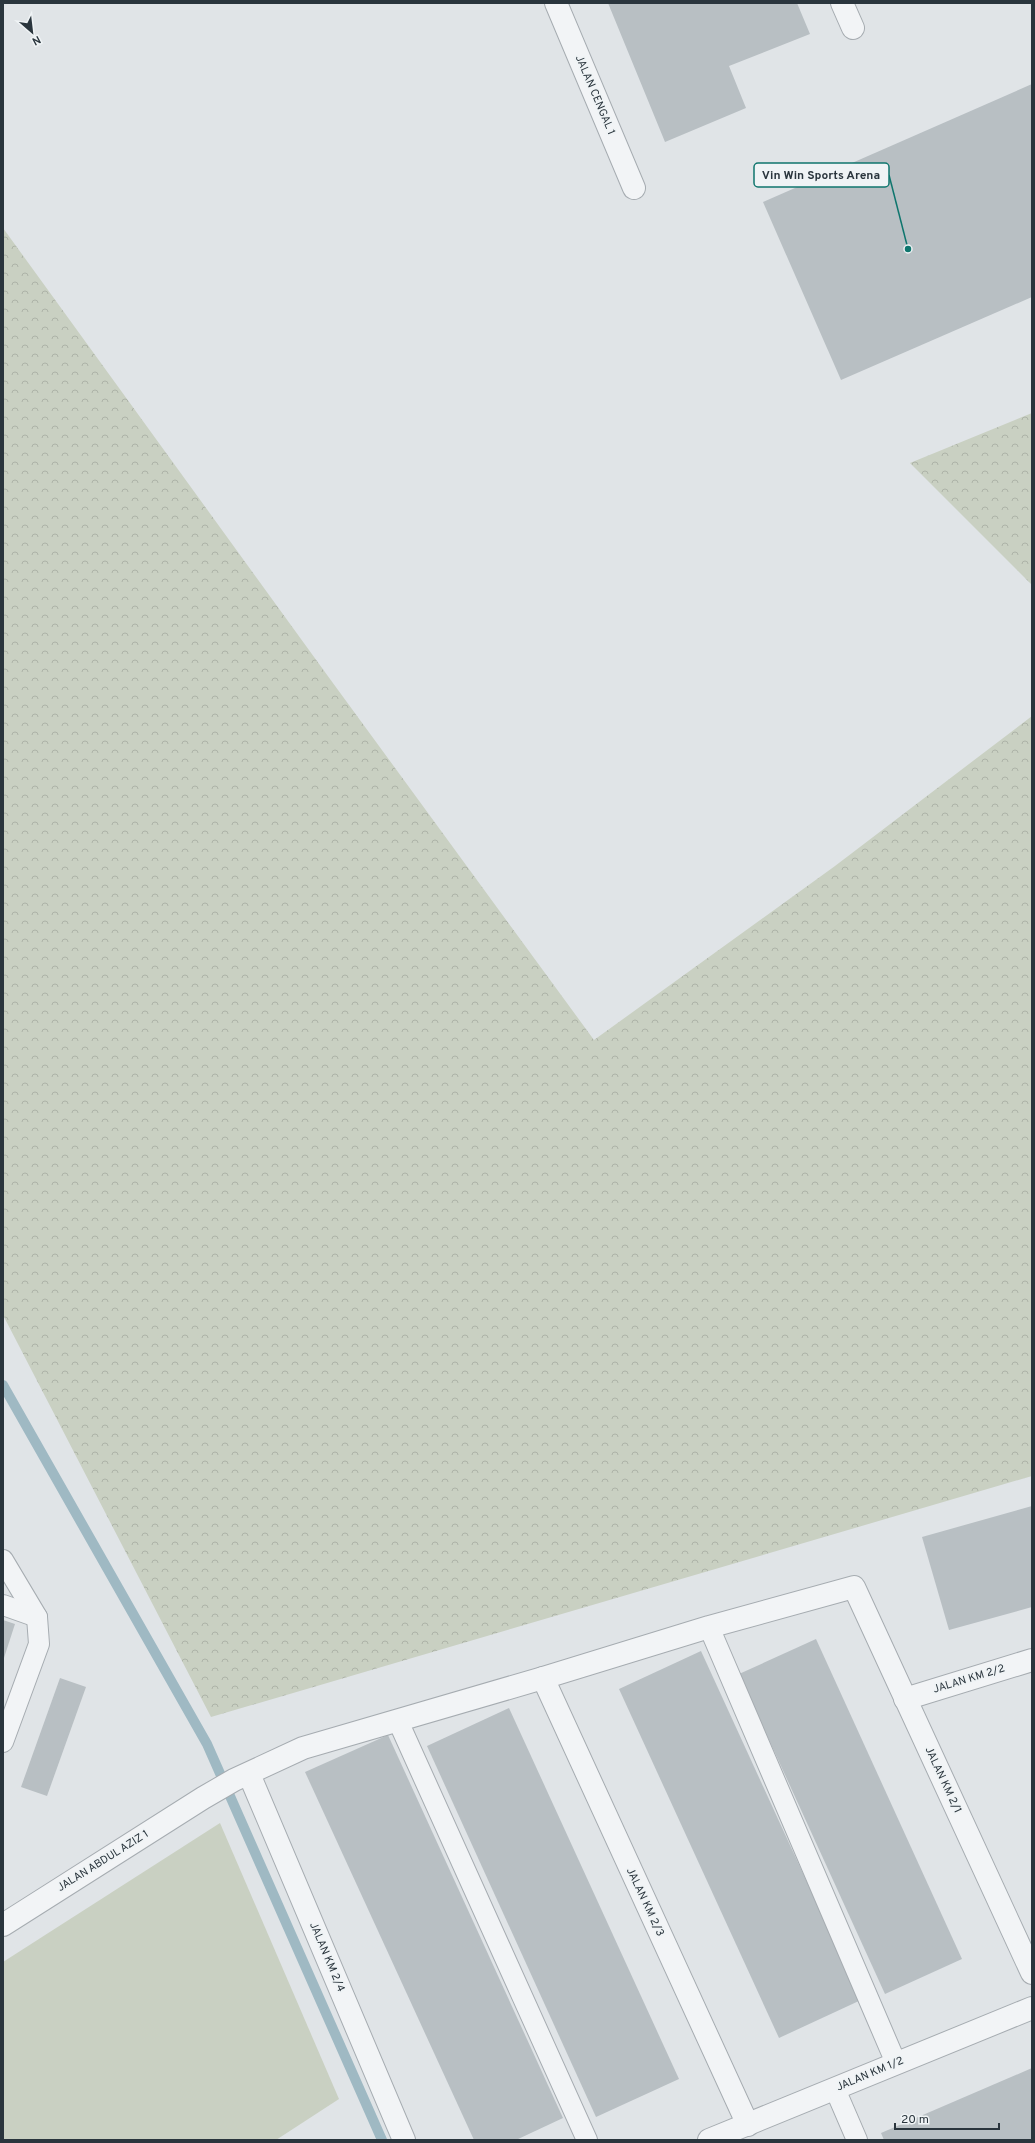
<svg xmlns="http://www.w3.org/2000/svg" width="1035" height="2143" viewBox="0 0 1035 2143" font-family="Overpass,sans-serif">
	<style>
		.grass { fill: #c9d0c2 }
		.forest { fill: url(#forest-crowns) }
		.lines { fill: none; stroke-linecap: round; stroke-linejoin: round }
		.stream { stroke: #9fb9c3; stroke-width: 10 }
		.building { fill: #b8bfc3 }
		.service-casing { stroke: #a6acb1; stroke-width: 22 }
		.minor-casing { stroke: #a6acb1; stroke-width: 24 }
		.service { stroke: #f2f4f6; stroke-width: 20 }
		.minor { stroke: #f2f4f6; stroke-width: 22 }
		.labels { text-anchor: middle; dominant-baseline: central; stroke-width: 3.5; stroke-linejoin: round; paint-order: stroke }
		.street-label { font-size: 11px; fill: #2a353d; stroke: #eff3f5 }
		.leader { fill: none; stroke: #0f766e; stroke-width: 1.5 }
		.callout-dot { fill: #0f766e; stroke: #eff3f5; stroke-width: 1.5 }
		.callout { fill: #eff3f5; stroke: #0f766e; stroke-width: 1.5 }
		.callout-label { font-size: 12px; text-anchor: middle; font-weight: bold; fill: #2a353d }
	</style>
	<defs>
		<pattern id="forest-crowns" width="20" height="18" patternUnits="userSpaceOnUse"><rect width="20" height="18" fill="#c9d0c2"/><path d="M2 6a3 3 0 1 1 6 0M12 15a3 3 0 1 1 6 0" fill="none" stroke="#adb3a8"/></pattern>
	</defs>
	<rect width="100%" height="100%" fill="#e0e4e7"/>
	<!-- grass -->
	<polygon class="grass" points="220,1823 339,2099 276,2140 3,2140 3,1962"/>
	<!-- forest -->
	<g class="forest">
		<polygon points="3,228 330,679 594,1040 835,866 1032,716 1032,1476 211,1717 3,1315"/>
		<polygon points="1032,413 1032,585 910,463"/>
	</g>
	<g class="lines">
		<!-- stream -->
		<polyline class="stream" points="3,1385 207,1744 382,2140"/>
	</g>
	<!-- building -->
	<g class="building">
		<polygon points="608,3 797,3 810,34 729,66 746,108 665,142"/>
		<polygon points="1032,84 1032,297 841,380 763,202"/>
		<polygon points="1032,1506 1032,1607 949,1630 922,1537"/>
		<polygon points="3,1620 15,1624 3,1661"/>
		<polygon points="816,1639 962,1959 885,1994 739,1674"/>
		<polygon points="701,1651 861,2000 779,2038 619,1689"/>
		<polygon points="60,1678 86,1687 47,1796 21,1787"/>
		<polygon points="509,1708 679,2079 596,2117 427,1746"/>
		<polygon points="388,1735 563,2118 516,2140 474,2140 305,1772"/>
		<polygon points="1032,2068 1032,2140 884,2140 881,2133"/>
	</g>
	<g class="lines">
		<defs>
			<g id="service">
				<polyline points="3,1560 37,1617 39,1644 3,1742"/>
				<polyline points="3,1605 37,1617"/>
				<polyline points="709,1627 896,2063"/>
				<polyline points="398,1721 587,2140"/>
				<polyline points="835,2089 857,2140"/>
			</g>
			<g id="minor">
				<polyline points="556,3 634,188"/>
				<polyline points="842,3 853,28"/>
				<polyline points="543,1678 748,2125"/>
				<polyline points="905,1699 1032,1660"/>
				<polyline points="249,1774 404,2140"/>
				<polyline points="3,1925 203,1798 234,1780 303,1748 543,1678 709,1627 854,1587 1032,1973"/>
				<polyline points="709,2140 1032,2008"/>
			</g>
		</defs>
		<!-- service casing -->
		<use href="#service" class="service-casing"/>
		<!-- minor casing -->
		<use href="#minor" class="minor-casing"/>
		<!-- service -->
		<use href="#service" class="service"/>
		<!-- minor -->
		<use href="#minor" class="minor"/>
	</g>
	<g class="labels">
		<!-- street labels -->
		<g class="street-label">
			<text transform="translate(595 95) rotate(67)">JALAN CENGAL 1</text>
			<text transform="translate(969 1679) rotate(-17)">JALAN KM 2/2</text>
			<text transform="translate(943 1780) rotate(65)">JALAN KM 2/1</text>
			<text transform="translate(103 1861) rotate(-32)">JALAN ABDUL AZIZ 1</text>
			<text transform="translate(645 1902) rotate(65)">JALAN KM 2/3</text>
			<text transform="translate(327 1957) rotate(67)">JALAN KM 2/4</text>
			<text transform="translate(870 2074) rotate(-23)">JALAN KM 1/2</text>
		</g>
	</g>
	<!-- callouts -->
	<path class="leader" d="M908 249L889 175"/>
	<circle class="callout-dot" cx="908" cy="249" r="4"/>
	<rect class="callout" x="754" y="163" width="135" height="24" rx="4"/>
	<g class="callout-label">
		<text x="821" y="179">Vin Win Sports Arena</text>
	</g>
	<!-- border -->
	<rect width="1035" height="2143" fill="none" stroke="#2a353d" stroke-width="8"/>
	<!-- north arrow -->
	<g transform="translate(32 32) rotate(152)" stroke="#eff3f5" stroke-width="3" paint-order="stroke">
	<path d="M0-3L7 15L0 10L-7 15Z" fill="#2a353d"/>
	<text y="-6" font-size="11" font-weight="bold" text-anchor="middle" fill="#2a353d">N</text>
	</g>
	<!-- scale -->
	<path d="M895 2123v6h104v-6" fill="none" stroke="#2a353d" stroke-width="2"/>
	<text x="901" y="2123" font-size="12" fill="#2a353d" stroke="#eff3f5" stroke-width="3" paint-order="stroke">20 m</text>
</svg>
